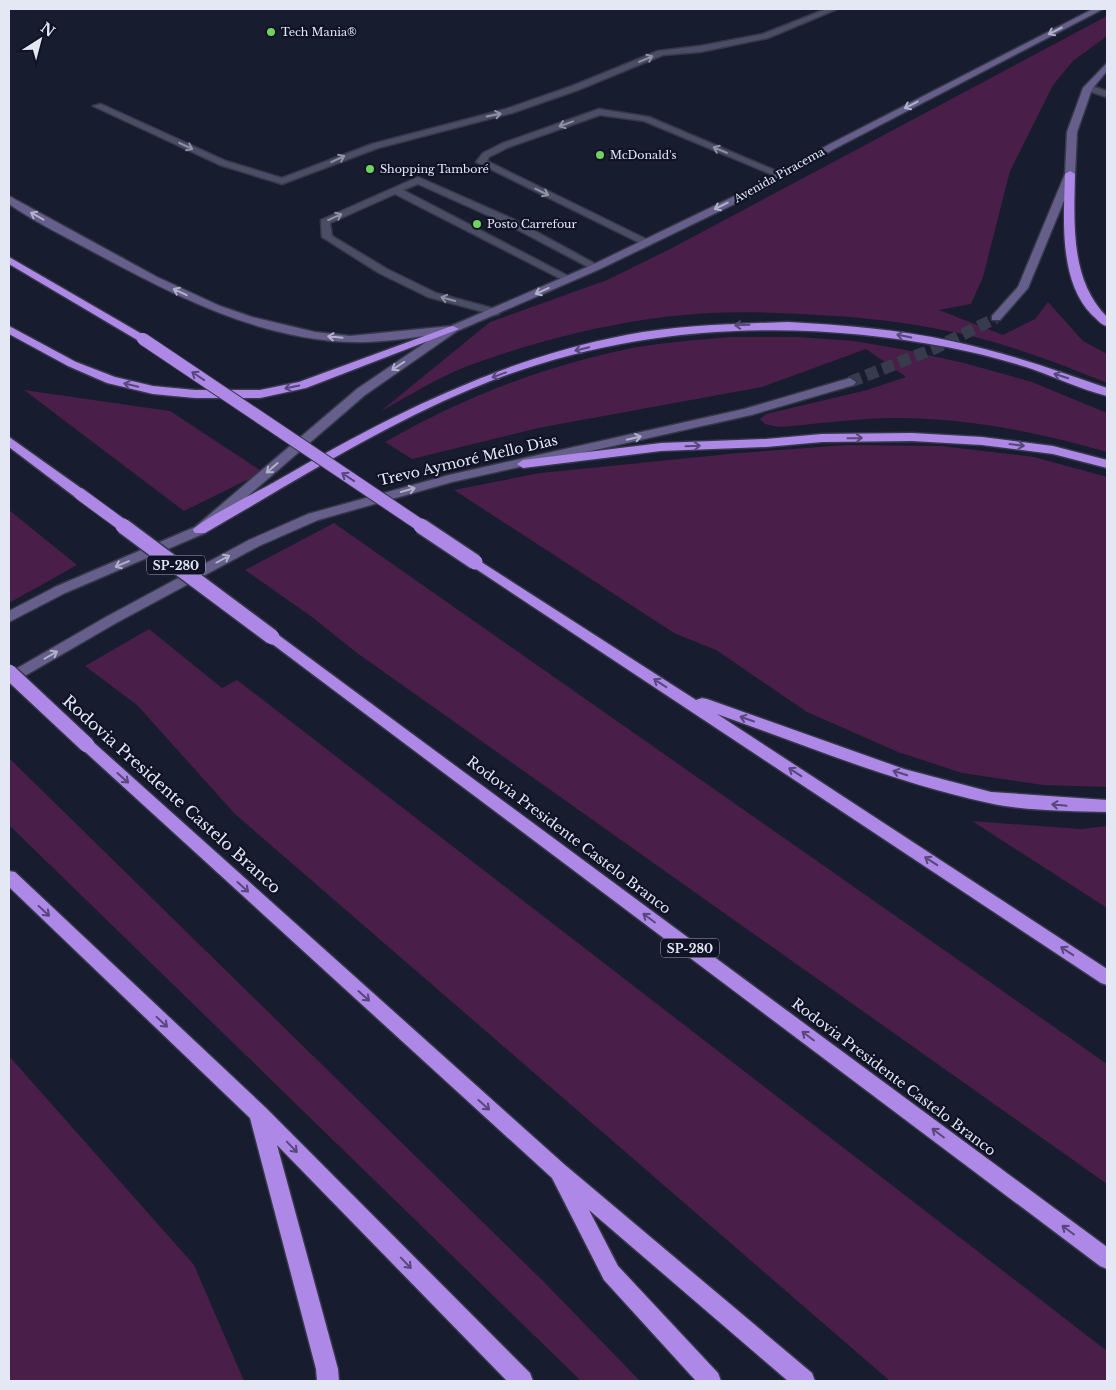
<svg xmlns="http://www.w3.org/2000/svg" width="1116" height="1390" viewBox="0 0 1116 1390" font-family="'Libre Baskerville',serif">
	<style>
		.green { fill: #491e49 }
		.lines { fill: none; stroke-linecap: round; stroke-linejoin: round }
		.secondary-tunnel { stroke: #373b4d; stroke-width: 12; stroke-dasharray: 12 5.5; stroke-linecap: butt }
		.service-casing { stroke: #353848; stroke-width: 3 }
		.minor-casing { stroke: #353848; stroke-width: 3 }
		.secondary-casing { stroke: #353848; stroke-width: 3 }
		.motorway-casing { stroke: #353848; stroke-width: 3 }
		.service { fill: #494e64; fill-rule: evenodd }
		.minor { fill: #494e64; fill-rule: evenodd }
		.secondary { fill: #675f8b; fill-rule: evenodd }
		.motorway { fill: #ae88e7; fill-rule: evenodd }
		.motorway-bridge-far1-casing { stroke: #353848; stroke-width: 14; stroke-linecap: butt }
		.motorway-bridge-casing { stroke: #353848; stroke-width: 18; stroke-linecap: butt }
		.motorway-bridge-far1 { stroke: #ae88e7; stroke-width: 12 }
		.motorway-bridge { stroke: #ae88e7; stroke-width: 15 }
		.oneway { stroke: #b2b1cb }
		.oneway2 { stroke: #8f93a5 }
		.oneway3 { stroke: #57487c }
		.poi-dot { fill: #71d25e; stroke: #0f1325; stroke-width: 2 }
		.labels { text-anchor: middle; dominant-baseline: central; stroke-width: 4.5; stroke-linejoin: round; paint-order: stroke }
		.far-poi-label { font-size: 11px; fill: #e4e8f5; stroke: #0f1325; text-anchor: start }
		.far-street-label { font-size: 11px; fill: #e4e8f5; stroke: #0f1325 }
		.shield { fill: #0f1325; stroke: #a4a8b7; stroke-width: 1 }
		.shield-label { font-size: 12px; font-weight: bold; fill: #e4e8f5 }
		.street-label { font-size: 14px; fill: #e4e8f5; stroke: #0f1325 }
		.near-street-label { font-size: 16px; fill: #e4e8f5; stroke: #0f1325 }
	</style>
	<rect width="100%" height="100%" fill="#181c2f"/>
	<!-- green -->
	<g class="green">
		<path d="M1107,16V36L1073,61L1053,85L1010,171L983,277L971,304L939,310L1003,335L1035,319L1048,302L1083,341L1107,354V383C1071,368 1034,354 997,343C939,326 878,318 818,315C783,313 747,311 712,313C629,317 544,338 465,367C437,378 409,396 381,411L490,322L607,280L670,249Z"/>
		<path d="M730,337H799L854,341L901,349L964,363L1032,382L1107,413V452C1041,433 972,419 904,418C862,417 819,424 778,427L765,424L760,419L766,414L867,390L906,377L866,349L762,387L538,428L412,459L385,442C462,398 544,366 632,348C664,342 697,340 730,337Z"/>
		<polygon points="24,390 170,411 263,472 184,511"/>
		<polygon points="847,445 941,446 1034,457 1107,477 1107,787 1043,785 962,773 898,752 807,712 716,650 674,633 454,490 540,473 739,453"/>
		<polygon points="9,510 77,565 9,603"/>
		<polygon points="334,523 1107,1064 1107,1184 357,653 312,617 245,570"/>
		<polygon points="149,629 222,688 237,680 1107,1351 1107,1381 890,1381 235,814 137,705 85,666"/>
		<polygon points="9,758 545,1283 640,1381 581,1381 9,825"/>
		<polygon points="972,821 1081,829 1107,826 1107,908"/>
		<polygon points="9,1056 194,1265 244,1381 9,1381"/>
	</g>
	<g class="lines">
		<!-- secondary-tunnel -->
		<polyline class="secondary-tunnel" points="850,382 933,349 996,318"/>
		<defs>
			<g id="service">
				<polygon points="826,9 837,9 768,38 700,52 663,55 578,90 512,113 378,148 282,184 220,165 93,106 101,104 226,161 282,178 372,144 506,109 572,86 658,51 700,46 763,34"/>
				<polygon points="599,109 649,117 786,175 778,177 644,121 600,115 509,147 489,157 487,161 650,241 650,245 646,246 476,162 483,153 503,143"/>
				<polygon points="418,177 513,219 601,267 596,270 592,269 505,223 418,184 403,190 574,279 569,282 565,281 395,194 330,223 332,236 387,269 436,293 499,310 499,314 495,315 428,297 379,273 322,237 321,220"/>
			</g>
			<polygon id="minor" points="1088,85 1107,91 1107,97 1085,90 1085,86"/>
			<g id="secondary">
				<path d="M1093,9H1103L836,148L753,195L600,269L457,331L365,395L205,533L65,593L9,622V611L55,587L195,527L357,389L438,334C409,338 380,343 351,342C261,339 179,298 101,256C70,239 38,224 9,204V196L157,277L220,306L252,317L315,332L350,336L451,326L592,265L745,191L830,144Z"/>
				<polygon points="1107,63 1107,71 1092,89 1077,132 1075,174 1028,288 1000,320 992,320 992,316 1018,287 1065,174 1067,132 1083,88"/>
				<polygon points="850,378 856,382 854,385 751,415 452,482 318,520 259,546 116,623 9,685 9,673 106,617 249,540 308,514 449,475 744,409"/>
			</g>
			<g id="motorway">
				<path d="M1070,171L1075,174C1074,223 1070,280 1107,317V326C1101,325 1097,319 1092,315C1058,280 1064,218 1065,174Z"/>
				<polygon points="9,257 147,337 149,339 147,341 139,341 9,264"/>
				<path d="M788,322C842,325 897,329 951,341C1004,352 1056,370 1107,388V396C1079,389 1053,376 1026,367C1000,359 973,352 947,347C787,317 622,325 471,389C378,428 292,483 205,533H195L193,530C200,520 263,489 278,480C389,416 498,360 626,335C679,325 734,324 788,322Z"/>
				<polygon points="9,326 76,362 115,377 153,386 195,390 260,390 299,382 449,327 453,326 459,329 306,388 260,398 195,398 153,394 107,383 68,366 9,334"/>
				<polygon points="912,433 982,437 1053,446 1107,460 1107,468 1053,454 982,445 912,441 822,442 766,447 661,451 523,468 517,464 523,460 661,443 766,439 822,434"/>
				<polygon points="9,437 85,491 87,494 85,497 75,497 9,447"/>
				<path d="M475,558L696,700L702,698L707,699L904,769L991,792L1107,800V812C1071,811 1024,811 989,803C896,783 807,746 717,714L1107,969V985L1101,983L470,565L468,562Z"/>
				<polygon points="272,632 277,634 1107,1247 1107,1269 1100,1266 267,640 265,637 267,634"/>
				<polygon points="87,739 92,741 565,1165 812,1373 815,1381 788,1381 589,1210 618,1266 718,1373 721,1381 696,1381 604,1280 552,1178 82,749 79,745 82,741"/>
				<polygon points="9,871 15,872 266,1108 530,1373 533,1381 507,1381 277,1145 338,1369 339,1381 317,1381 316,1369 250,1118 9,887"/>
			</g>
		</defs>
		<!-- service casing -->
		<use href="#service" class="service-casing"/>
		<!-- minor casing -->
		<use href="#minor" class="minor-casing"/>
		<!-- secondary casing -->
		<use href="#secondary" class="secondary-casing"/>
		<!-- motorway casing -->
		<use href="#motorway" class="motorway-casing"/>
		<!-- service -->
		<use href="#service" class="service"/>
		<!-- minor -->
		<use href="#minor" class="minor"/>
		<!-- secondary -->
		<use href="#secondary" class="secondary"/>
		<!-- motorway -->
		<use href="#motorway" class="motorway"/>
		<defs>
			<g id="motorway-bridge-far1">
				<polyline points="143,339 423,527"/>
				<polyline points="80,494 125,527"/>
			</g>
			<g id="motorway-bridge">
				<polyline points="123,526 272,637"/>
				<polyline points="421,526 475,562"/>
				<polyline points="9,672 87,745"/>
			</g>
		</defs>
		<!-- motorway-bridge-far1 casing -->
		<use href="#motorway-bridge-far1" class="motorway-bridge-far1-casing"/>
		<!-- motorway-bridge casing -->
		<use href="#motorway-bridge" class="motorway-bridge-casing"/>
		<!-- motorway-bridge-far1 -->
		<use href="#motorway-bridge-far1" class="motorway-bridge-far1"/>
		<!-- motorway-bridge -->
		<use href="#motorway-bridge" class="motorway-bridge"/>
	</g>
	<!-- one-way arrows -->
	<defs><path id="oneway-shaft" d="M-6 0H5M1.5-3L5.5 0L1.5 3" fill="none" stroke-width="1.6" stroke-linecap="round" stroke-linejoin="round" transform="scale(1.25)"/></defs>
	<g class="oneway">
		<use href="#oneway-shaft" transform="translate(1055 31) rotate(153)"/>
		<use href="#oneway-shaft" transform="translate(911 105) rotate(153)"/>
		<use href="#oneway-shaft" transform="translate(721 206) rotate(154)"/>
		<use href="#oneway-shaft" transform="translate(37 216) rotate(-151)"/>
		<use href="#oneway-shaft" transform="translate(542 291) rotate(156)"/>
		<use href="#oneway-shaft" transform="translate(180 292) rotate(-155)"/>
		<use href="#oneway-shaft" transform="translate(335 337) rotate(-174)"/>
		<use href="#oneway-shaft" transform="translate(398 366) rotate(146)"/>
		<use href="#oneway-shaft" transform="translate(634 438) rotate(-13)"/>
		<use href="#oneway-shaft" transform="translate(272 468) rotate(139)"/>
		<use href="#oneway-shaft" transform="translate(408 490) rotate(-16)"/>
		<use href="#oneway-shaft" transform="translate(223 559) rotate(-28)"/>
		<use href="#oneway-shaft" transform="translate(122 564) rotate(157)"/>
		<use href="#oneway-shaft" transform="translate(51 655) rotate(-30)"/>
	</g>
	<g class="oneway2">
		<use href="#oneway-shaft" transform="translate(646 59) rotate(-23)"/>
		<use href="#oneway-shaft" transform="translate(494 115) rotate(-12)"/>
		<use href="#oneway-shaft" transform="translate(566 124) rotate(160)"/>
		<use href="#oneway-shaft" transform="translate(186 146) rotate(25)"/>
		<use href="#oneway-shaft" transform="translate(720 150) rotate(-157)"/>
		<use href="#oneway-shaft" transform="translate(338 159) rotate(-25)"/>
		<use href="#oneway-shaft" transform="translate(542 192) rotate(26)"/>
		<use href="#oneway-shaft" transform="translate(335 217) rotate(-24)"/>
		<use href="#oneway-shaft" transform="translate(448 299) rotate(-165)"/>
	</g>
	<g class="oneway3">
		<use href="#oneway-shaft" transform="translate(742 325) rotate(178)"/>
		<use href="#oneway-shaft" transform="translate(904 336) rotate(-169)"/>
		<use href="#oneway-shaft" transform="translate(582 349) rotate(166)"/>
		<use href="#oneway-shaft" transform="translate(499 375) rotate(160)"/>
		<use href="#oneway-shaft" transform="translate(198 376) rotate(-146)"/>
		<use href="#oneway-shaft" transform="translate(1061 376) rotate(-162)"/>
		<use href="#oneway-shaft" transform="translate(131 385) rotate(-166)"/>
		<use href="#oneway-shaft" transform="translate(292 387) rotate(168)"/>
		<use href="#oneway-shaft" transform="translate(855 438) rotate(-1)"/>
		<use href="#oneway-shaft" transform="translate(1017 445) rotate(7)"/>
		<use href="#oneway-shaft" transform="translate(693 446) rotate(-2)"/>
		<use href="#oneway-shaft" transform="translate(348 477) rotate(-146)"/>
		<use href="#oneway-shaft" transform="translate(660 683) rotate(-147)"/>
		<use href="#oneway-shaft" transform="translate(747 719) rotate(-161)"/>
		<use href="#oneway-shaft" transform="translate(795 772) rotate(-147)"/>
		<use href="#oneway-shaft" transform="translate(900 773) rotate(-162)"/>
		<use href="#oneway-shaft" transform="translate(123 778) rotate(42)"/>
		<use href="#oneway-shaft" transform="translate(1059 805) rotate(-174)"/>
		<use href="#oneway-shaft" transform="translate(931 861) rotate(-147)"/>
		<use href="#oneway-shaft" transform="translate(243 887) rotate(42)"/>
		<use href="#oneway-shaft" transform="translate(44 911) rotate(43)"/>
		<use href="#oneway-shaft" transform="translate(649 918) rotate(-143)"/>
		<use href="#oneway-shaft" transform="translate(1067 951) rotate(-147)"/>
		<use href="#oneway-shaft" transform="translate(364 996) rotate(42)"/>
		<use href="#oneway-shaft" transform="translate(162 1022) rotate(43)"/>
		<use href="#oneway-shaft" transform="translate(808 1036) rotate(-143)"/>
		<use href="#oneway-shaft" transform="translate(484 1105) rotate(42)"/>
		<use href="#oneway-shaft" transform="translate(938 1133) rotate(-143)"/>
		<use href="#oneway-shaft" transform="translate(292 1147) rotate(46)"/>
		<use href="#oneway-shaft" transform="translate(1068 1230) rotate(-143)"/>
		<use href="#oneway-shaft" transform="translate(406 1263) rotate(46)"/>
	</g>
	<!-- markers -->
	<g class="poi-dot">
		<circle cx="271" cy="32" r="5"/>
		<circle cx="600" cy="155" r="5"/>
		<circle cx="370" cy="169" r="5"/>
		<circle cx="477" cy="224" r="5"/>
	</g>
	<g class="labels">
		<!-- far-poi labels -->
		<g class="far-poi-label">
			<text x="281" y="32">Tech Mania®</text>
			<text x="610" y="155">McDonald's</text>
			<text x="380" y="169">Shopping Tamboré</text>
			<text x="487" y="224">Posto Carrefour</text>
		</g>
		<!-- far-street labels -->
		<g class="far-street-label">
			<text transform="translate(779 175) rotate(-29)">Avenida Piracema</text>
		</g>
		<!-- shield labels -->
		<g class="shield">
			<rect x="147" y="555.5" width="58" height="19" rx="4"/>
			<rect x="661" y="938.5" width="58" height="19" rx="4"/>
		</g>
		<g class="shield-label">
			<text x="176" y="565">SP-280</text>
			<text x="690" y="948">SP-280</text>
		</g>
		<!-- street labels -->
		<g class="street-label">
			<text transform="translate(468 460) rotate(-13)">Trevo Aymoré Mello Dias</text>
			<text transform="translate(569 835) rotate(37)">Rodovia Presidente Castelo Branco</text>
			<text transform="translate(894 1077) rotate(37)">Rodovia Presidente Castelo Branco</text>
		</g>
		<!-- near-street labels -->
		<g class="near-street-label">
			<text transform="translate(172 794) rotate(42)">Rodovia Presidente Castelo Branco</text>
		</g>
	</g>
	<!-- border -->
	<rect width="1116" height="1390" fill="none" stroke="#e4e8f5" stroke-width="20"/>
	<!-- north arrow -->
	<g transform="translate(40 40) rotate(36)" stroke="#0f1325" stroke-width="4" paint-order="stroke">
	<path d="M0-4L9 19L0 12L-9 19Z" fill="#e4e8f5"/>
	<text y="-8" font-size="14" font-weight="bold" text-anchor="middle" fill="#e4e8f5">N</text>
	</g>
</svg>
